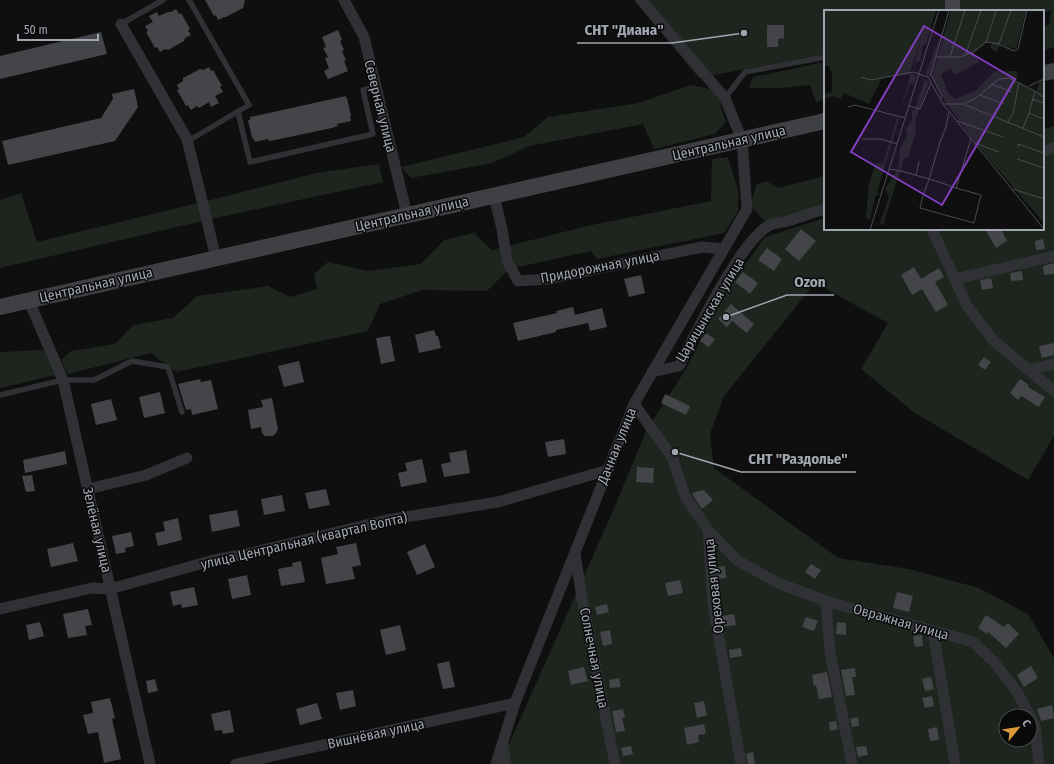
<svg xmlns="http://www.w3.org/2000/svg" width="1054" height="764" viewBox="0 0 1054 764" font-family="'Fira Sans Condensed',sans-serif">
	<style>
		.green { fill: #1e241e; fill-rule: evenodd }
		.building { fill: #434548 }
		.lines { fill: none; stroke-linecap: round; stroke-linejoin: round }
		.lane { stroke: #303135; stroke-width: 5.5 }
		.street { stroke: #303135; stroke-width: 11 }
		.secondary { stroke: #3f4044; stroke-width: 16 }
		.labels { text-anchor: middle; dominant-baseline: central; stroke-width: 3; stroke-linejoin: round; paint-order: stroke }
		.street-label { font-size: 14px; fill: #a1a7b0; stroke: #0a0a0b }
		.inset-road { fill: none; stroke: #494c50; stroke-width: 1 }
		.view { fill: #813ebd; fill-opacity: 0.15; stroke: #813ebd; stroke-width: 2 }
		.inset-edge { fill: none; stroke: #a1a7b0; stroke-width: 2 }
		.leader { fill: none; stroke: #a1a7b0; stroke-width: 1.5 }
		.callout-dot { fill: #a1a7b0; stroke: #0a0a0b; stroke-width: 1.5 }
		.callout-label { font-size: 15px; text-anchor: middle; font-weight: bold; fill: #a1a7b0; stroke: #0a0a0b; stroke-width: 3; stroke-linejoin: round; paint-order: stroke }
	</style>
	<rect width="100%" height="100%" fill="#0f0f10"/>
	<!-- green -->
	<g class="green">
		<polygon points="634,0 1054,0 1054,47 1043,51 1043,27 1049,25 1051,11 1043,12 1043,11 825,11 825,54 699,78"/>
		<polygon points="825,62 825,99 816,102 810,85 782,88 749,88 753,77"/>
		<polygon points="690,85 715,90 720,96 721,108 726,122 715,134 654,149 643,124 529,146 492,163 411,178 401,167 524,137 548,117 639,103"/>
		<polygon points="1054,126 1054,148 1043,151 1043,129"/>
		<path d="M1054,154V436L1028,480L915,413L861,369L888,323L815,283L724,396L710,434L714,468L838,558L909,569L979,588L1028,614L1054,658V764H500L613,511L646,431L686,369L700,341L703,327L709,315L765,237L825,218V229H1043V156ZM1006,716H1030V740H1006Z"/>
		<polygon points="728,157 738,190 738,211 724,233 597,259 591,251 509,269 487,291 422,290 380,304 368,331 176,372 151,353 68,374 61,360 71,351 115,344 133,325 173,318 197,296 268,286 290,297 317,289 314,274 328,262 368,271 421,264 444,240 474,233 492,250 587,226 711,201 712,159"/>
		<polygon points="379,164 383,182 220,217 0,268 0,200 21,193 37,242 223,197 316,173"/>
		<polygon points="825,176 825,206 765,222 750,204 757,184 766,181 778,188"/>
		<polygon points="44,350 55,375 0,388 0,352"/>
	</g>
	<!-- building -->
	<g class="building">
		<polygon points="205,0 245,0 243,8 226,17 224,17 218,20 216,15 214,16"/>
		<rect x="945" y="0" width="15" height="11"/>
		<polygon points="176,9 179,14 181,13 190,29 188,30 191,35 185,38 184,41 168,50 165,49 160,52 157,47 155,48 146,32 148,31 145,26 153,22 149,16 157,12 159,16 168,12 171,12"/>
		<polygon points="767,25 784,25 784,38 778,39 778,47 767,47"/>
		<polygon points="338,30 342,40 340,41 344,50 342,51 346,60 344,61 348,71 328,79 324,71 329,68 325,58 328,57 323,48 326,47 322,37"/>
		<polygon points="101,32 107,54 0,79 0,56"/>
		<polygon points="209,67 211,71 213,70 222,86 220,87 223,92 215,96 219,103 211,107 209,102 199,108 197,106 191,110 188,105 186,106 177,90 179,89 177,85 183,81 183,78 200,69 203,70"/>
		<polygon points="134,89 138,107 115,141 8,165 2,141 101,118 113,99 112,94"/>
		<polygon points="346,96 346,98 347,98 351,116 350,116 351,121 337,124 338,126 332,128 275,140 269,141 268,139 255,142 253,138 252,138 248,120 250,120 250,117"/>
		<polygon points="801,229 816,241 799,261 785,249"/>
		<polygon points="985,229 1001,229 1007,241 996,248"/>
		<polygon points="1043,239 1045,249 1036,250 1035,241"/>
		<polygon points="767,248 782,259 774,271 758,260"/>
		<polygon points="1054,263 1054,274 1044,275 1043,266"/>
		<polygon points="914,267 921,279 939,268 944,277 935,282 948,305 936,312 922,289 912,295 901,275"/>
		<polygon points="1022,271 1023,280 1011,281 1010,273"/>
		<polygon points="743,272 758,283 750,294 735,282"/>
		<polygon points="641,275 645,293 629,297 624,279"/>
		<polygon points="991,278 993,288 982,290 980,280"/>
		<polygon points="731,304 754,324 747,333 732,321 727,327 718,319"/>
		<polygon points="573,307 575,315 602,308 607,327 590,331 588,323 556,330 556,332 518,341 513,323 557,313 556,311"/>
		<polygon points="434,330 436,336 438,336 441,348 419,353 415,335"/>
		<polygon points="706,333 715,339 709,347 700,341"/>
		<polygon points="390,336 395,361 381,364 376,338"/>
		<polygon points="1054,343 1054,355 1042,358 1039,346"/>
		<polygon points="984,357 991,362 985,370 978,365"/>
		<polygon points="299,361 304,382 284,387 278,366"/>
		<polygon points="200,379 201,382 211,380 218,409 192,415 191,409 186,410 178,384"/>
		<polygon points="1020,379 1029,385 1028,387 1045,397 1039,407 1021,396 1018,400 1010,393"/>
		<polygon points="160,392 165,413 144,418 139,397"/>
		<polygon points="665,394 690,406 686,415 661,403"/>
		<polygon points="272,398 278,429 276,433 273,436 265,436 262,433 261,427 251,429 248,410 263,407 261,400"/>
		<polygon points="111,399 117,420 96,425 91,404"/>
		<polygon points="564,439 566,454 548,457 545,442"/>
		<polygon points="466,450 470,473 444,477 441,464 451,462 449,453"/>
		<polygon points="65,451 67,464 25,473 23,460"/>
		<polygon points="422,459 427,482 401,487 398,473 407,471 405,463"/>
		<polygon points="637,467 654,468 653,483 636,482"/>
		<polygon points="32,475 35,491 26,492 22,476"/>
		<polygon points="326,489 330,505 309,509 305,493"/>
		<polygon points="704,490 713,500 702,509 692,494 695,492"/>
		<polygon points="282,495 285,511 264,515 261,499"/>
		<polygon points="237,510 240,526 212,532 209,515"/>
		<polygon points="178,518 182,540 158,546 155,533 165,531 163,522"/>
		<polygon points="131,532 134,546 125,548 126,552 116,554 112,536"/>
		<polygon points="73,543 78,561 51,567 47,549"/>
		<polygon points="356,543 361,565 352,567 355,579 326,584 321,558 338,554 336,547"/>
		<polygon points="425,544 435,567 417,575 407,552"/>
		<polygon points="301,561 305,582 281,586 278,569 293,566 292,563"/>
		<polygon points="811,564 821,570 815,579 805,572"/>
		<polygon points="725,566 726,578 718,579 717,567"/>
		<polygon points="247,575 251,595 232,599 228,579"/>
		<polygon points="680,580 683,593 668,596 665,583"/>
		<polygon points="194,587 198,605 182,608 181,604 173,606 170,592"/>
		<polygon points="897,592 913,596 909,612 893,608"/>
		<polygon points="607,604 609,612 597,615 595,607"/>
		<polygon points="88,609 92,625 85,626 87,635 68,638 63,614"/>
		<polygon points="734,614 736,625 724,627 722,616"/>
		<polygon points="986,615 1004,627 1008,623 1019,634 1006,648 988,632 987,634 978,628"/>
		<polygon points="806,617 818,621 814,631 802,627"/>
		<polygon points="40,622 44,636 29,640 26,625"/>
		<polygon points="837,622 846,623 846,635 836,634"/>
		<polygon points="400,625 406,650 386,655 380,630"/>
		<polygon points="610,630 612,644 603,646 600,632"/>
		<polygon points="922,635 923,646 915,647 913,636"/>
		<polygon points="741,648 742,656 730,658 729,650"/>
		<polygon points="449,661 455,687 443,689 437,664"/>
		<polygon points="1031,666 1038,678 1024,687 1017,675"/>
		<polygon points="584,667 588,681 571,685 568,671"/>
		<polygon points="855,668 856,677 852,677 855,695 846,696 841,670"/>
		<polygon points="827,672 832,697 819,699 816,685 814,686 812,675"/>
		<polygon points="931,677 934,689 925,691 922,679"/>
		<polygon points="619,678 621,687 610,688 609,680"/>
		<polygon points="155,679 158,691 148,693 146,681"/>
		<polygon points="353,690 356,706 340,710 336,693"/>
		<polygon points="932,696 934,706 925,708 922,698"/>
		<polygon points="110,698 115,718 112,719 121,759 104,763 98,732 88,734 83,715 93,713 91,702"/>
		<polygon points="704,701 707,715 697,718 694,703"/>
		<polygon points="317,703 322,719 300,725 296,709"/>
		<polygon points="1052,705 1054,718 1041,721 1037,709"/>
		<polygon points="623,709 625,718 622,718 625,731 616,732 612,711"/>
		<polygon points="230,710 234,732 223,734 222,730 215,731 211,714"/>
		<polygon points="858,717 859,726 852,727 850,719"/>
		<polygon points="836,721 838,729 830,731 829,722"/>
		<polygon points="704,724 706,734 698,735 699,742 687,745 684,728"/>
		<polygon points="937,727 939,740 930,741 928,729"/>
		<polygon points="631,746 633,754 623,756 621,748"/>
		<polygon points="866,746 868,755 858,757 856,747"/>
		<polygon points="753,752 755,764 748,764 746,754"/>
	</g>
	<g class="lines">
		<!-- lane -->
		<g class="lane">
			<polyline points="121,24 163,0"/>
			<polyline points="725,98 745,72 825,57"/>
			<polyline points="238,112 250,162 373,134 363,90 376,87"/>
			<polyline points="188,141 249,105 189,0"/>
			<polyline points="0,395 63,380 94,380 132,361 168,367 182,412"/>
		</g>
		<!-- street -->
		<g class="street">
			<polyline points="344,0 364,37 407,215"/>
			<polyline points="121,24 187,139 216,258"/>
			<polyline points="1043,151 1054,148"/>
			<polyline points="494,195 502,229 507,261 518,281 547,279 702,247 723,249"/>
			<polyline points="932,229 967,306 993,340 1054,391"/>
			<polyline points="955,279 1054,256"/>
			<polyline points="29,301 63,380 150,764"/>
			<polyline points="1028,370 1054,364"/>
			<path d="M652,372L679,366C694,336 743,235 772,224C776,223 780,223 784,222C798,218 811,213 825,209"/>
			<polyline points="634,404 672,457 685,496 708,530 713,604 741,764"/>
			<polyline points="88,489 146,475 187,458"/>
			<polyline points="708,530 738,561 778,583 826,601 973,642 994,662 1017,692 1035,725 1039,764"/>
			<polyline points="575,553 582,599 615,764"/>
			<polyline points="826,601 830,652 852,764"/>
			<polyline points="0,609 92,588 110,589 214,560 251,553 387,520 498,502 608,470"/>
			<polyline points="933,631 955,764"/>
			<polyline points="503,745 506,764"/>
			<polyline points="236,764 515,703"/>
			<polyline points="496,764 515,703 634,404 747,209 742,140 725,98 641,0"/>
		</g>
		<!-- secondary -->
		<g class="secondary">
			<polyline points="1043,73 1054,71"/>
			<polyline points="0,307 825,121"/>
		</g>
	</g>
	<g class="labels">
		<!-- street labels -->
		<g class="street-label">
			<text transform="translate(380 106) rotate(76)">Северная улица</text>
			<text transform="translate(729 143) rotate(-13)">Центральная улица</text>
			<text transform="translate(412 214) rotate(-13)">Центральная улица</text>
			<text transform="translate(600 267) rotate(-11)">Придорожная улица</text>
			<text transform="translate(96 285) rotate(-13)">Центральная улица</text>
			<text transform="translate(710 310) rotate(-59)">Царицынская улица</text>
			<text transform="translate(617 446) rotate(-68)">Дачная улица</text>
			<text transform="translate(97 530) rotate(77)">Зелёная улица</text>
			<text transform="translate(304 541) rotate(-13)">улица Центральная (квартал Волта)</text>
			<text transform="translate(714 586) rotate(-96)">Ореховая улица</text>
			<text transform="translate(901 622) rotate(16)">Овражная улица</text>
			<text transform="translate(594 658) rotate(79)">Солнечная улица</text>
			<text transform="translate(376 734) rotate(-12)">Вишнёвая улица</text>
		</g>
	</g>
	<!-- overview -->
	<g transform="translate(824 10)">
		<rect width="220" height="220" fill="#0f0f10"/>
		<path d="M0,0H112L102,34H99L96,51H93L89,58L98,27L85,64L58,68L45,94L20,83L16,89L9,86L0,89V84L8,82V63L5,56H0ZM127,0H202L192,39L176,35L173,42L166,38L168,33H162L150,43L155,52L131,65L127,58L117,64L124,83L132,89L152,80L171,61H192L194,65L192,72L212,82L215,73L220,70V213L153,135L123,94L108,67ZM119,19L107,66H103L102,63ZM87,63L93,66L90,74H86L75,105ZM96,66L105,72L91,112L92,121L84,147L80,148L77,160L74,159L76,139L84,124L81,121L88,110V101L91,100L100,71ZM73,108L75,109L53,182L55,185L51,186L46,210L42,207L45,173L52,153L59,154ZM72,161H76L59,215L56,213L65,187L61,179Z" fill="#1e241e"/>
		<path class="inset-road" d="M162,32L175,34L187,0M174,34L190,41L194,39L203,0M142,44L157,0M112,47H136L149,42L162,32L172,1L168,0M126,47L141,0M37,67L47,70L89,62L104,67L119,94L220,219M167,74L188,82M205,76L220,69M156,85L180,94M117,89L118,86L107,65L125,0M208,89L220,93M119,94H139L220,127M140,94L151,89L175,69L185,68L211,81M85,96L96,99L107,73M24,97L31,95L81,108M205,103L211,81L220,88M133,111L179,127M183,113L189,104L195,72M199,118L205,103L220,109M38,129H57L73,134M151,133L175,142M195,137L194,134L220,143M193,149L220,158M65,159L77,161L105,169L118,173L132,178L157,185L150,213L96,198L98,189L105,169L116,132L122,117L125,102M92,165L95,151M132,178L147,129M189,179L220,189M46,220L115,0"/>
		<path class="view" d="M100,16L191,69L118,195L27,142Z"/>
		<rect width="220" height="220" class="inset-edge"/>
	</g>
	<!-- callouts -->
	<path class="leader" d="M744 33L672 43H577M726 317L787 295H834M675 452L741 472H856"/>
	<g class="callout-dot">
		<circle cx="744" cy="33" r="4"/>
		<circle cx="726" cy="317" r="4"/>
		<circle cx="675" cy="452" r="4"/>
	</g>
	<g class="callout-label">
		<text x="624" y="35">СНТ "Диана"</text>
		<text x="810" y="287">Ozon</text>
		<text x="798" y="464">СНТ "Раздолье"</text>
	</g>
	<!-- north arrow -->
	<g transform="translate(1018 728) rotate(60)"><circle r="19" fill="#0a0a0b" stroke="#46494d"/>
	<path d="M0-3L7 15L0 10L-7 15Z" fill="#de9939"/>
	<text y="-6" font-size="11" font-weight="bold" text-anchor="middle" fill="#a1a7b0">С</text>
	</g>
	<!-- scale -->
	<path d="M18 34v6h80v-6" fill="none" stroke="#a1a7b0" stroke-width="2"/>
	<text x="24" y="34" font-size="12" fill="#a1a7b0" stroke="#0a0a0b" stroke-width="3" paint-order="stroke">50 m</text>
</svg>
